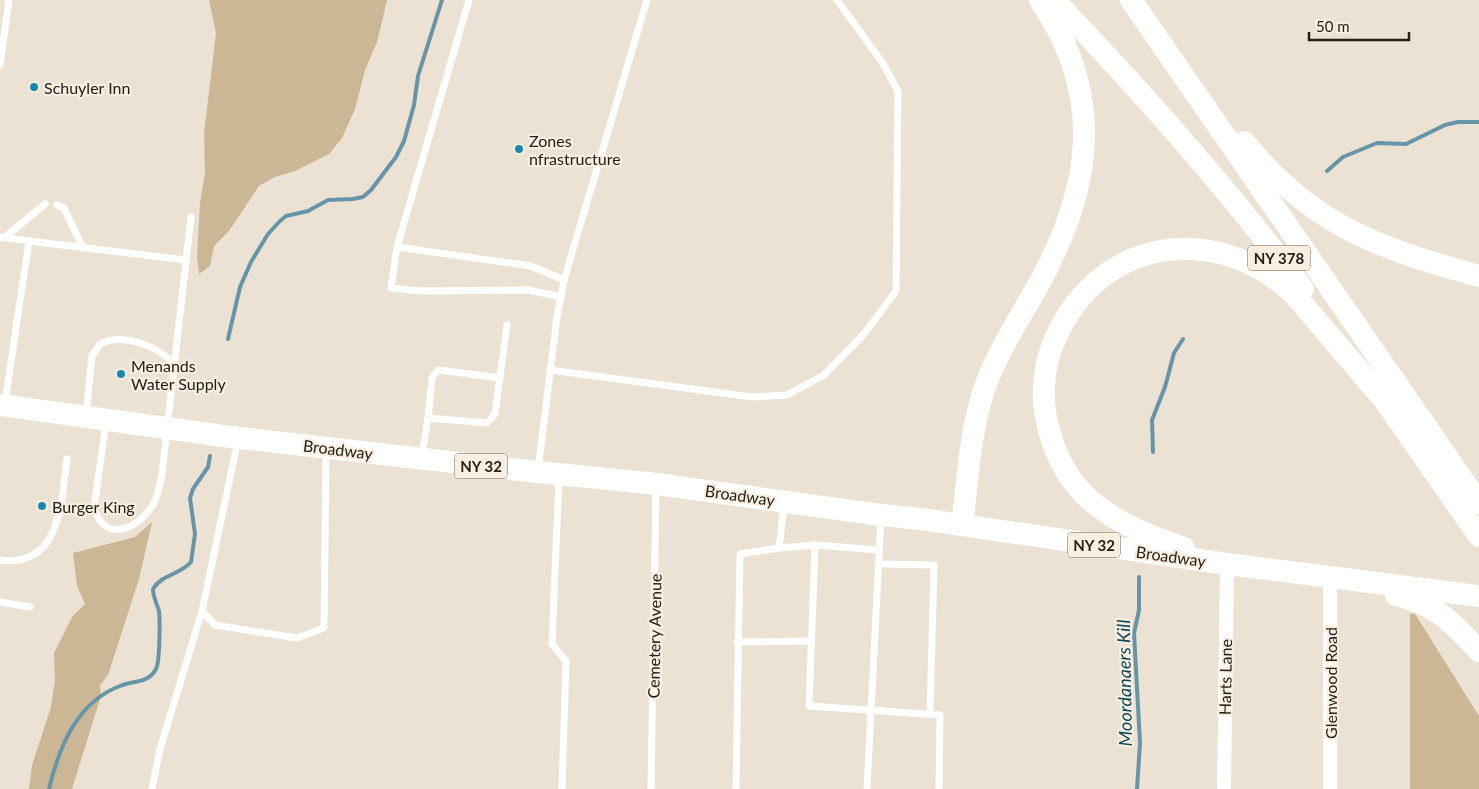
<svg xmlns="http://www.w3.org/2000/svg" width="1479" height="789" viewBox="0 0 1479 789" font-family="Lato,sans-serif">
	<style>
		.green { fill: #cbb696 }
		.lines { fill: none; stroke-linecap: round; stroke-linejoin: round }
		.stream { stroke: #6695a7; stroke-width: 4 }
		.service { stroke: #fff; stroke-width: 7 }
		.minor { stroke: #fff; stroke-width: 14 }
		.primary { stroke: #fff; stroke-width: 22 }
		.poi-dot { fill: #1889ae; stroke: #f9efe1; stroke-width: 2 }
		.labels { text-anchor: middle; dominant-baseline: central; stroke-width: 4.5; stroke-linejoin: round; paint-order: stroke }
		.shield { fill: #f9efe1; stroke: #635e56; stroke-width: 1 }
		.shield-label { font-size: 15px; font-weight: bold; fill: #23201a }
		.poi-label { font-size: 16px; fill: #23201a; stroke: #f9efe1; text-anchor: start }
		.street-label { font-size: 16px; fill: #23201a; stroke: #f9efe1 }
		.water-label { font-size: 18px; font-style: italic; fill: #094559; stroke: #f9efe1 }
	</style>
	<rect width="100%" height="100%" fill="#ece2d4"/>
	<!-- green -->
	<g class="green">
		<polygon points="209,0 387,0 377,42 365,70 355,109 342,138 329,154 295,171 275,177 259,186 229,231 214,246 210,266 199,274 197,257 200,203 205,173 204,133 216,33"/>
		<polygon points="152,522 139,579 108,675 100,685 101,696 72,789 29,789 32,765 51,707 55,679 54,653 72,617 85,604 77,586 73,553 135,537"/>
		<polygon points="1410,614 1415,614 1479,716 1479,789 1410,789"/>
	</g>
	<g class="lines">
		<!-- stream -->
		<g class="stream">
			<polyline points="1327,171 1343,157 1377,143 1406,144 1445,125 1458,122 1479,122"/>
			<polyline points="228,339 240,287 251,262 268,234 280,221 286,216 308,211 328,200 353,199 363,197 371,190 396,157 404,141 414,105 418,76 442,0"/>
			<polyline points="1153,452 1152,420 1165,387 1174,353 1183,339"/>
			<path d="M49,789C59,747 77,702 120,686C134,680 148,684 156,669C160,662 160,620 159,611C157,604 153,597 153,589C162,574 180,575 191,562L195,534L190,498L193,489L208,467L210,456"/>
			<polyline points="1137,789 1140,743 1134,633 1139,610 1139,577"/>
		</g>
		<!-- service -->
		<g class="service">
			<polyline points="0,65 9,0"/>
			<polyline points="57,205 64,208 83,248"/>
			<polyline points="0,237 29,241 5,402"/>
			<polyline points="4,238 45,204"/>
			<polyline points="29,241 186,260"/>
			<polyline points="397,247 469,0"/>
			<polyline points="561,297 528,290 420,291 391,288 397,247 531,266 564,280"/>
			<polyline points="550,370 752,397 787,395 824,375 864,334 896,291 898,91 882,62 837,0"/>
			<path d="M86,414L92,356L100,344C122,332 158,346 174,364"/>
			<polyline points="428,418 432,378 438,370 500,378"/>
			<path d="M106,423L94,508C105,544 138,529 153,505C158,496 160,484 162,474L191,217"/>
			<polyline points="238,440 202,611 215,625 297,638 324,628 326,452"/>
			<polyline points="422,456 428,418 487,423 495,414 507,325"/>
			<polyline points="538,470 557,317 564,280 647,0"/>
			<polyline points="559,477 552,644 566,661 562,789"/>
			<polyline points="784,505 779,548 815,545 879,550"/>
			<polyline points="815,545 809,706 940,715 939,789"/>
			<path d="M0,560C61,568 61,502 67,459"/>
			<polyline points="878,564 934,565 930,714"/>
			<polyline points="0,602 30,607"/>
			<polyline points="737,642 811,641"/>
			<polyline points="152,789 160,749 202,611"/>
			<polyline points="651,789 656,487"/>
			<polyline points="736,789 740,554 779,548"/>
			<polyline points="867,789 881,517"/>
		</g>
		<!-- minor -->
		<g class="minor">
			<polyline points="1224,789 1227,564"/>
			<polyline points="1330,789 1330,576"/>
		</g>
		<!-- primary -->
		<g class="primary">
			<path d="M1054,0C1142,92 1227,187 1303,289"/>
			<polyline points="1131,0 1479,503"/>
			<path d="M1244,142C1313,226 1378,248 1479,276"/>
			<polyline points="1378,391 1479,536"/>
			<polyline points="0,405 223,436 538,472 657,484 881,515 921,519 1227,564 1479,596"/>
			<path d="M962,525C968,479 970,428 986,384C1000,347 1022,315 1041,280C1093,184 1104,94 1040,0"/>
			<path d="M1184,548C1149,536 1118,524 1090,500C1072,484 1059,462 1052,440C1040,406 1041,369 1056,337C1101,236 1217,222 1294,294L1386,402"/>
			<path d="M1396,595C1439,607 1450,620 1479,651"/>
		</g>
	</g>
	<!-- markers -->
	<g class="poi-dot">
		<circle cx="34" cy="87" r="5"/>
		<circle cx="519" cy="149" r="5"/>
		<circle cx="121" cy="374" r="5"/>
		<circle cx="42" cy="506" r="5"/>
	</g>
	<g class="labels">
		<!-- shield labels -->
		<g class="shield">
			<rect x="1248" y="245.5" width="62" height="25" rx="4"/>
			<rect x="455" y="453.5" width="52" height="25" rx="4"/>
			<rect x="1068" y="532.5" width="52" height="25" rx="4"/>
		</g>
		<g class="shield-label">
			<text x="1279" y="258">NY 378</text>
			<text x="481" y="466">NY 32</text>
			<text x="1094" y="545">NY 32</text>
		</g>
		<!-- poi labels -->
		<g class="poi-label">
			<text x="44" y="87">Schuyler Inn</text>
			<text x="529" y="140">Zones<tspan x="529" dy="18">nfrastructure</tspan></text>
			<text x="131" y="365">Menands<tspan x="131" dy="18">Water Supply</tspan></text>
			<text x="52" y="506">Burger King</text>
		</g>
		<!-- street labels -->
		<g class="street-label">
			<text transform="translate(338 449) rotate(7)">Broadway</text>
			<text transform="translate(740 495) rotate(8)">Broadway</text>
			<text transform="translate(1171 556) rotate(8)">Broadway</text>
			<text transform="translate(654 636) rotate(-89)">Cemetery Avenue</text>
			<text transform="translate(1225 677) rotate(-89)">Harts Lane</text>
			<text transform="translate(1330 683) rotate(-90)">Glenwood Road</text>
		</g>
		<!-- water labels -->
		<g class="water-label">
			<text transform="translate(1124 683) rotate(-91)">Moordanaers Kill</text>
		</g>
	</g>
	<!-- scale -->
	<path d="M1309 32v8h100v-8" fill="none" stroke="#23201a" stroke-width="2.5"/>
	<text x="1316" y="32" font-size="15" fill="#23201a" stroke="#f9efe1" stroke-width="4" paint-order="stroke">50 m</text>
</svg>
